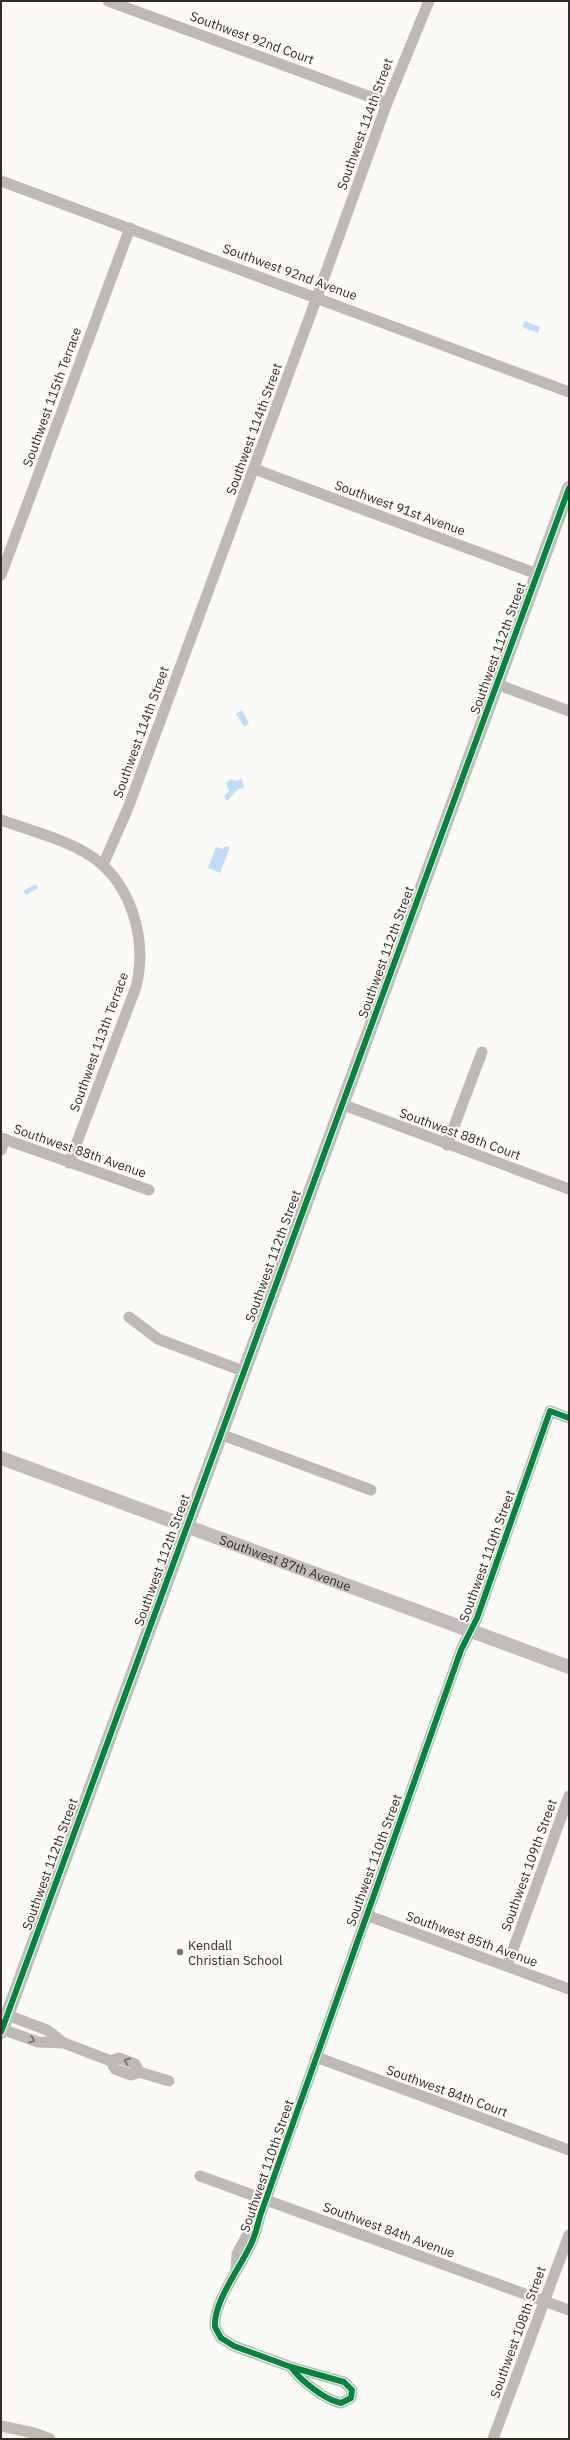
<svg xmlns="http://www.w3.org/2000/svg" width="570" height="2440" viewBox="0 0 570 2440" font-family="'IBM Plex Sans',sans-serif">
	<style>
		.water { fill: #beddfb }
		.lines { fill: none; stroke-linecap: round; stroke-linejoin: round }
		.minor { stroke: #bdb9b7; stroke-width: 11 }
		.major { stroke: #c0bdbb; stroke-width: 14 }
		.cycleway-casing { stroke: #fdfbf6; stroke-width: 8 }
		.cycleway { stroke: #00873e; stroke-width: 6 }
		.oneway { stroke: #706b66 }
		.poi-dot { fill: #78746e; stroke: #fdfbf6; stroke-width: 1.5 }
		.labels { text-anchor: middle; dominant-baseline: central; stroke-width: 4; stroke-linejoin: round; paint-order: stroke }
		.street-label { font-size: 13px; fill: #312c24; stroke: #fdfbf6 }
		.poi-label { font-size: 13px; fill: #312c24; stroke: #fdfbf6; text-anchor: start }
	</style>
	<rect width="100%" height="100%" fill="#fcfaf7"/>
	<!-- water -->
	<g class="water">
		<polygon points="525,321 540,327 538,333 522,327"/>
		<polygon points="242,710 249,723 245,727 236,714"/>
		<polygon points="231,779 235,781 242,779 244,788 238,789 227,801 224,796 229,792 226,783"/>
		<polygon points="225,846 230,847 220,873 208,868 216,847 223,849"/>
		<polygon points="36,884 38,888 26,895 23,891"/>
	</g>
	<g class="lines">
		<!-- minor -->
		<g class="minor">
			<polyline points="108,1 387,103"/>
			<polyline points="1,181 569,392"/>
			<polyline points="254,469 537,574"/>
			<polyline points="1,575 130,228"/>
			<polyline points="496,684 569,711"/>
			<path d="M1,820C29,830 60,838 86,853C131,879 148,939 136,987L69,1163"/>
			<polyline points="103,865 128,808 317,297 387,103 429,1"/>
			<polyline points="341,1104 569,1189"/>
			<polyline points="1,1138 149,1190"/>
			<polyline points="447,1145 482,1052"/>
			<polyline points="1,1150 5,1139"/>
			<polyline points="129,1317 158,1339 243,1371"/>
			<polyline points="220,1434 371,1490"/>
			<polyline points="366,1915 569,1989"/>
			<polyline points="507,1966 569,1796"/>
			<polyline points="7,2015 47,2030 64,2043"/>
			<polyline points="2,2029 38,2042 64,2043 111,2061 119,2058 135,2064 139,2072"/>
			<polyline points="316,2057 569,2150"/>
			<polyline points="111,2061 115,2069 131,2075 139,2072 169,2081"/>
			<polyline points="200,2176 569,2310"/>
			<polyline points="236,2269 237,2254 255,2220"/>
			<path d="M291,2367C301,2381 325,2400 341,2403L351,2398L352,2390L344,2382L291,2367L234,2346L221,2338L215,2327C213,2303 239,2269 249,2248C255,2238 257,2227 260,2216L461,1650L477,1618L550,1411L569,1418"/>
			<polyline points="1,2426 34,2433 50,2439"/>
			<polyline points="493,2439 569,2235"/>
		</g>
		<!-- major -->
		<g class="major">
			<path id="s1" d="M1,1458L569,1667"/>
			<polyline points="1,2032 569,488"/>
		</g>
		<defs>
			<g id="cycleway">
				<polyline points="1,2032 569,488"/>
				<path d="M291,2367C301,2381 325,2400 341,2403L351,2398L352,2390L344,2382L291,2367L234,2346L221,2338L215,2327C213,2303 239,2269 249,2248C255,2238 257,2227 260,2216L461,1650L477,1618L550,1411L569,1418"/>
			</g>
		</defs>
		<!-- cycleway casing -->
		<use href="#cycleway" class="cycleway-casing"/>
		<!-- cycleway -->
		<use href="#cycleway" class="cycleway"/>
	</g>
	<!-- one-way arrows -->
	<defs><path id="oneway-chevron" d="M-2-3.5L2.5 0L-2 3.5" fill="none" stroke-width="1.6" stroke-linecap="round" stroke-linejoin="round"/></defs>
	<g class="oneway">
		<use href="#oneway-chevron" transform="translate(32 2040) rotate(20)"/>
		<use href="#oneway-chevron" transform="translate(127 2061) rotate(-159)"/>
	</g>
	<!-- markers -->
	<circle class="poi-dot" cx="180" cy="1952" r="4"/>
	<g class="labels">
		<!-- street labels -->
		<g class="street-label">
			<text transform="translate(252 38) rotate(20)">Southwest 92nd Court</text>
			<text transform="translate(365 124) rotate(-70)">Southwest 114th Street</text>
			<text transform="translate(290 272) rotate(20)">Southwest 92nd Avenue</text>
			<text transform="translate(52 397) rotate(-70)">Southwest 115th Terrace</text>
			<text transform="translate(254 429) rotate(-70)">Southwest 114th Street</text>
			<text transform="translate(400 508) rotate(20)">Southwest 91st Avenue</text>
			<text transform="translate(498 648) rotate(-70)">Southwest 112th Street</text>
			<text transform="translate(141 732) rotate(-70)">Southwest 114th Street</text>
			<text transform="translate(386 952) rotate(-70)">Southwest 112th Street</text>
			<text transform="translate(99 1042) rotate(-70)">Southwest 113th Terrace</text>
			<text transform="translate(460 1134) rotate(20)">Southwest 88th Court</text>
			<text transform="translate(80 1151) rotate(19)">Southwest 88th Avenue</text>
			<text transform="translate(273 1256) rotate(-70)">Southwest 112th Street</text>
			<text transform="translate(487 1556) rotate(-70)">Southwest 110th Street</text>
			<text transform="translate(162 1560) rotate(-70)">Southwest 112th Street</text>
			<text stroke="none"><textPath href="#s1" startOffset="303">Southwest 87th Avenue</textPath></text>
			<text transform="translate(374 1860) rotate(-70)">Southwest 110th Street</text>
			<text transform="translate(50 1864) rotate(-70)">Southwest 112th Street</text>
			<text transform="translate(529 1865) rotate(-70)">Southwest 109th Street</text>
			<text transform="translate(472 1939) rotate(20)">Southwest 85th Avenue</text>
			<text transform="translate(447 2091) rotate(20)">Southwest 84th Court</text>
			<text transform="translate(267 2166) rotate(-71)">Southwest 110th Street</text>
			<text transform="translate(389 2230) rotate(20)">Southwest 84th Avenue</text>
			<text transform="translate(518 2332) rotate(-70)">Southwest 108th Street</text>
		</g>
		<!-- poi labels -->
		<g class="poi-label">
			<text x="188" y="1945">Kendall<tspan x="188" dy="15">Christian School</tspan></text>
		</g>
	</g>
	<!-- border -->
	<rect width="570" height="2440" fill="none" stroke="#312c24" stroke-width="4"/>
</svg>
